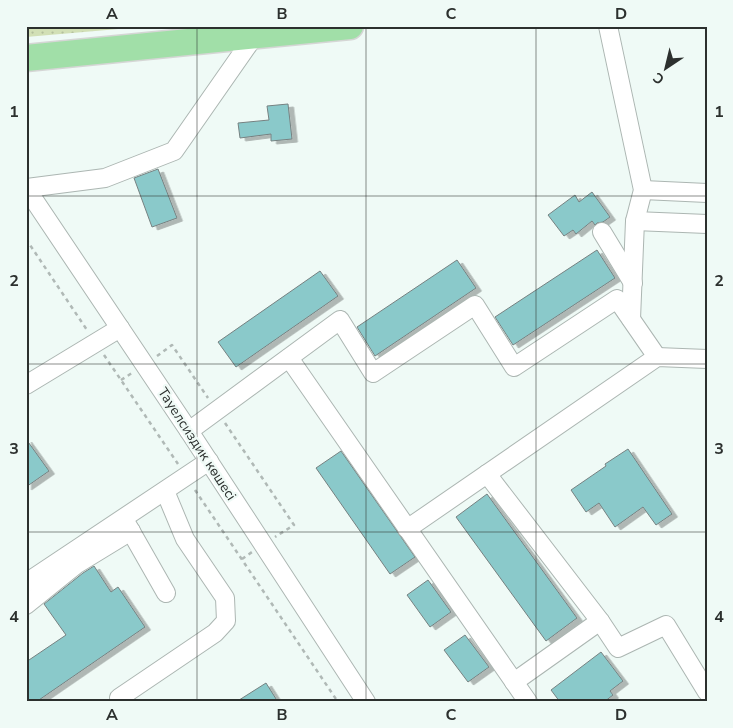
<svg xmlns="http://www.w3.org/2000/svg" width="733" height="728" viewBox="0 0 733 728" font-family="'Nunito Sans',sans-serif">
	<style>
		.grass { fill: url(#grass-dots) }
		.building { fill: #8ac9ca; stroke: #768181; filter: url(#shadow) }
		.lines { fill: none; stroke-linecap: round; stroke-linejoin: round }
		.minor-casing { stroke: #acb6b2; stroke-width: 20 }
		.highway-casing { stroke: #d5d6d5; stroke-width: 29 }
		.path { stroke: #b0b9b6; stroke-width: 2.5; stroke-dasharray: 4 4; stroke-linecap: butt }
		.minor { stroke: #fff; stroke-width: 18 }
		.highway { stroke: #a1dfa8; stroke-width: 26 }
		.grid { fill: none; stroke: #2c302e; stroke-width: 1; stroke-opacity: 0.55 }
		.labels { text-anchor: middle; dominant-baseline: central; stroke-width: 4.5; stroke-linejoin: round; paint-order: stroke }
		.street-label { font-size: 14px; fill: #2c302e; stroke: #effaf6 }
		.neatline { fill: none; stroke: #2c302e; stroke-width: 2 }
		.grid-label { font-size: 16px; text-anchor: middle; font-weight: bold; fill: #2c302e }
	</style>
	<defs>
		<pattern id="grass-dots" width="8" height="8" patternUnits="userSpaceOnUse" patternTransform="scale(1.25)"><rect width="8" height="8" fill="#d2e0b6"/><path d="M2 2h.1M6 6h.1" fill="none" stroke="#b4c09d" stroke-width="1.8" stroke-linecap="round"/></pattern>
		<filter id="shadow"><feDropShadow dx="5.5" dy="3" stdDeviation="0" flood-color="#0004"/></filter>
	</defs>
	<rect width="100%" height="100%" fill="#effaf6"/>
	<!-- grass -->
	<polygon class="grass" points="26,26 153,26 26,37"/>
	<!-- building -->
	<g class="building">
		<polygon points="288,104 292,139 271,141 271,134 240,138 238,123 269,120 267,106"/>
		<polygon points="158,169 177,218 152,227 134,178"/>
		<polygon points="592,192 610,217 603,222 597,223 595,225 592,221 576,234 573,230 564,236 548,215 575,195 579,202"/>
		<polygon points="597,250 615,278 513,345 495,317"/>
		<polygon points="457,260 476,288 375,356 357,327"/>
		<polygon points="320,271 338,296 236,367 218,342"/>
		<polygon points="26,439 49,471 26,487"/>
		<polygon points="628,449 672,514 656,525 643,507 615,527 599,503 586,512 571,490 606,466 605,464"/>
		<polygon points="341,451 415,557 390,574 316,468"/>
		<polygon points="487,494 577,618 546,641 456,517"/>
		<polygon points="94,566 111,592 118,587 145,627 36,702 26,702 26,662 66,635 44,604 83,573"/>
		<polygon points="428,580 451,612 430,627 407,595"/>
		<polygon points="465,635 489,667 468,682 444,650"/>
		<polygon points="601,652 623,681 610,691 613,695 604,702 560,702 551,690"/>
		<polygon points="266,683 278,702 236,702"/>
	</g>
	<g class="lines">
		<defs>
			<g id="minor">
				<polyline points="608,26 643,190 635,221 631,319"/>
				<polyline points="26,188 189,431 366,702"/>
				<polyline points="27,188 105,178 174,151 255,35"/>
				<polyline points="643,190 707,193"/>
				<polyline points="635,221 707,224"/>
				<polyline points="602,232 633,283"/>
				<polyline points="289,358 528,702"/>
				<polyline points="26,385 120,328"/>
				<polyline points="189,431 340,320 373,373 475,305 514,367 617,299 657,357"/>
				<polyline points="487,474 600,621 618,648 666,625 707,692"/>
				<polyline points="125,521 166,593"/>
				<polyline points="407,529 657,357 707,359"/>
				<polyline points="26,583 209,461"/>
				<polyline points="26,605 77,564 131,531"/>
				<polyline points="514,682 600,621"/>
				<polyline points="119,698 215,633 226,621 225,598 185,539 165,491"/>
			</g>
			<polyline id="highway" points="26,58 350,26"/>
		</defs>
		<!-- minor casing -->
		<use href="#minor" class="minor-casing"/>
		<!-- highway casing -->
		<use href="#highway" class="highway-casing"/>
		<!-- path -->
		<g class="path">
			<polyline points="26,239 87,330"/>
			<polyline points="104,355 178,464"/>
			<polyline points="157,356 172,345 208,398"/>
			<polyline points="121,380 132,373"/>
			<polyline points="225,423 294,525 275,537"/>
			<polyline points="195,490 338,702"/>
			<polyline points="242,559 252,552"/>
		</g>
		<!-- minor -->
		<use href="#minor" class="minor"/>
		<!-- highway -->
		<use href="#highway" class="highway"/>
	</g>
	<!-- grid -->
	<path class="grid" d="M197,26V702M366,26V702M536,26V702M26,196H707M26,364H707M26,532H707"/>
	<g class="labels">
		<!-- street labels -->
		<g class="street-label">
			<text transform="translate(197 444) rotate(57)">Тауелсиздик көшесі</text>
		</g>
	</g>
	<!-- border -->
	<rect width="733" height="728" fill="none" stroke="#effaf6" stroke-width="55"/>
	<!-- north arrow -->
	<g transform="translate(666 68) rotate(215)" stroke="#effaf6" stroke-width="4" paint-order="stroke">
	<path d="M0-4L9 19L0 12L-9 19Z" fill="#2c302e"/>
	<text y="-8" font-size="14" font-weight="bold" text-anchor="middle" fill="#2c302e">С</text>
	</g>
	<rect x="28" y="28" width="678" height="672" class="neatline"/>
	<g class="grid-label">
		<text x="112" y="19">A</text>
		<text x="282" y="19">B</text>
		<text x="451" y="19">C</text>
		<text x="621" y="19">D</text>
		<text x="14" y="117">1</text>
		<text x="719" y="117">1</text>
		<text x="14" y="286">2</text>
		<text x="719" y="286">2</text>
		<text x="14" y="454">3</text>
		<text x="719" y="454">3</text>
		<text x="14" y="622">4</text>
		<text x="719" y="622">4</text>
		<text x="112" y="720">A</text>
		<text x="282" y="720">B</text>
		<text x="451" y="720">C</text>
		<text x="621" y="720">D</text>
	</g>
</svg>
